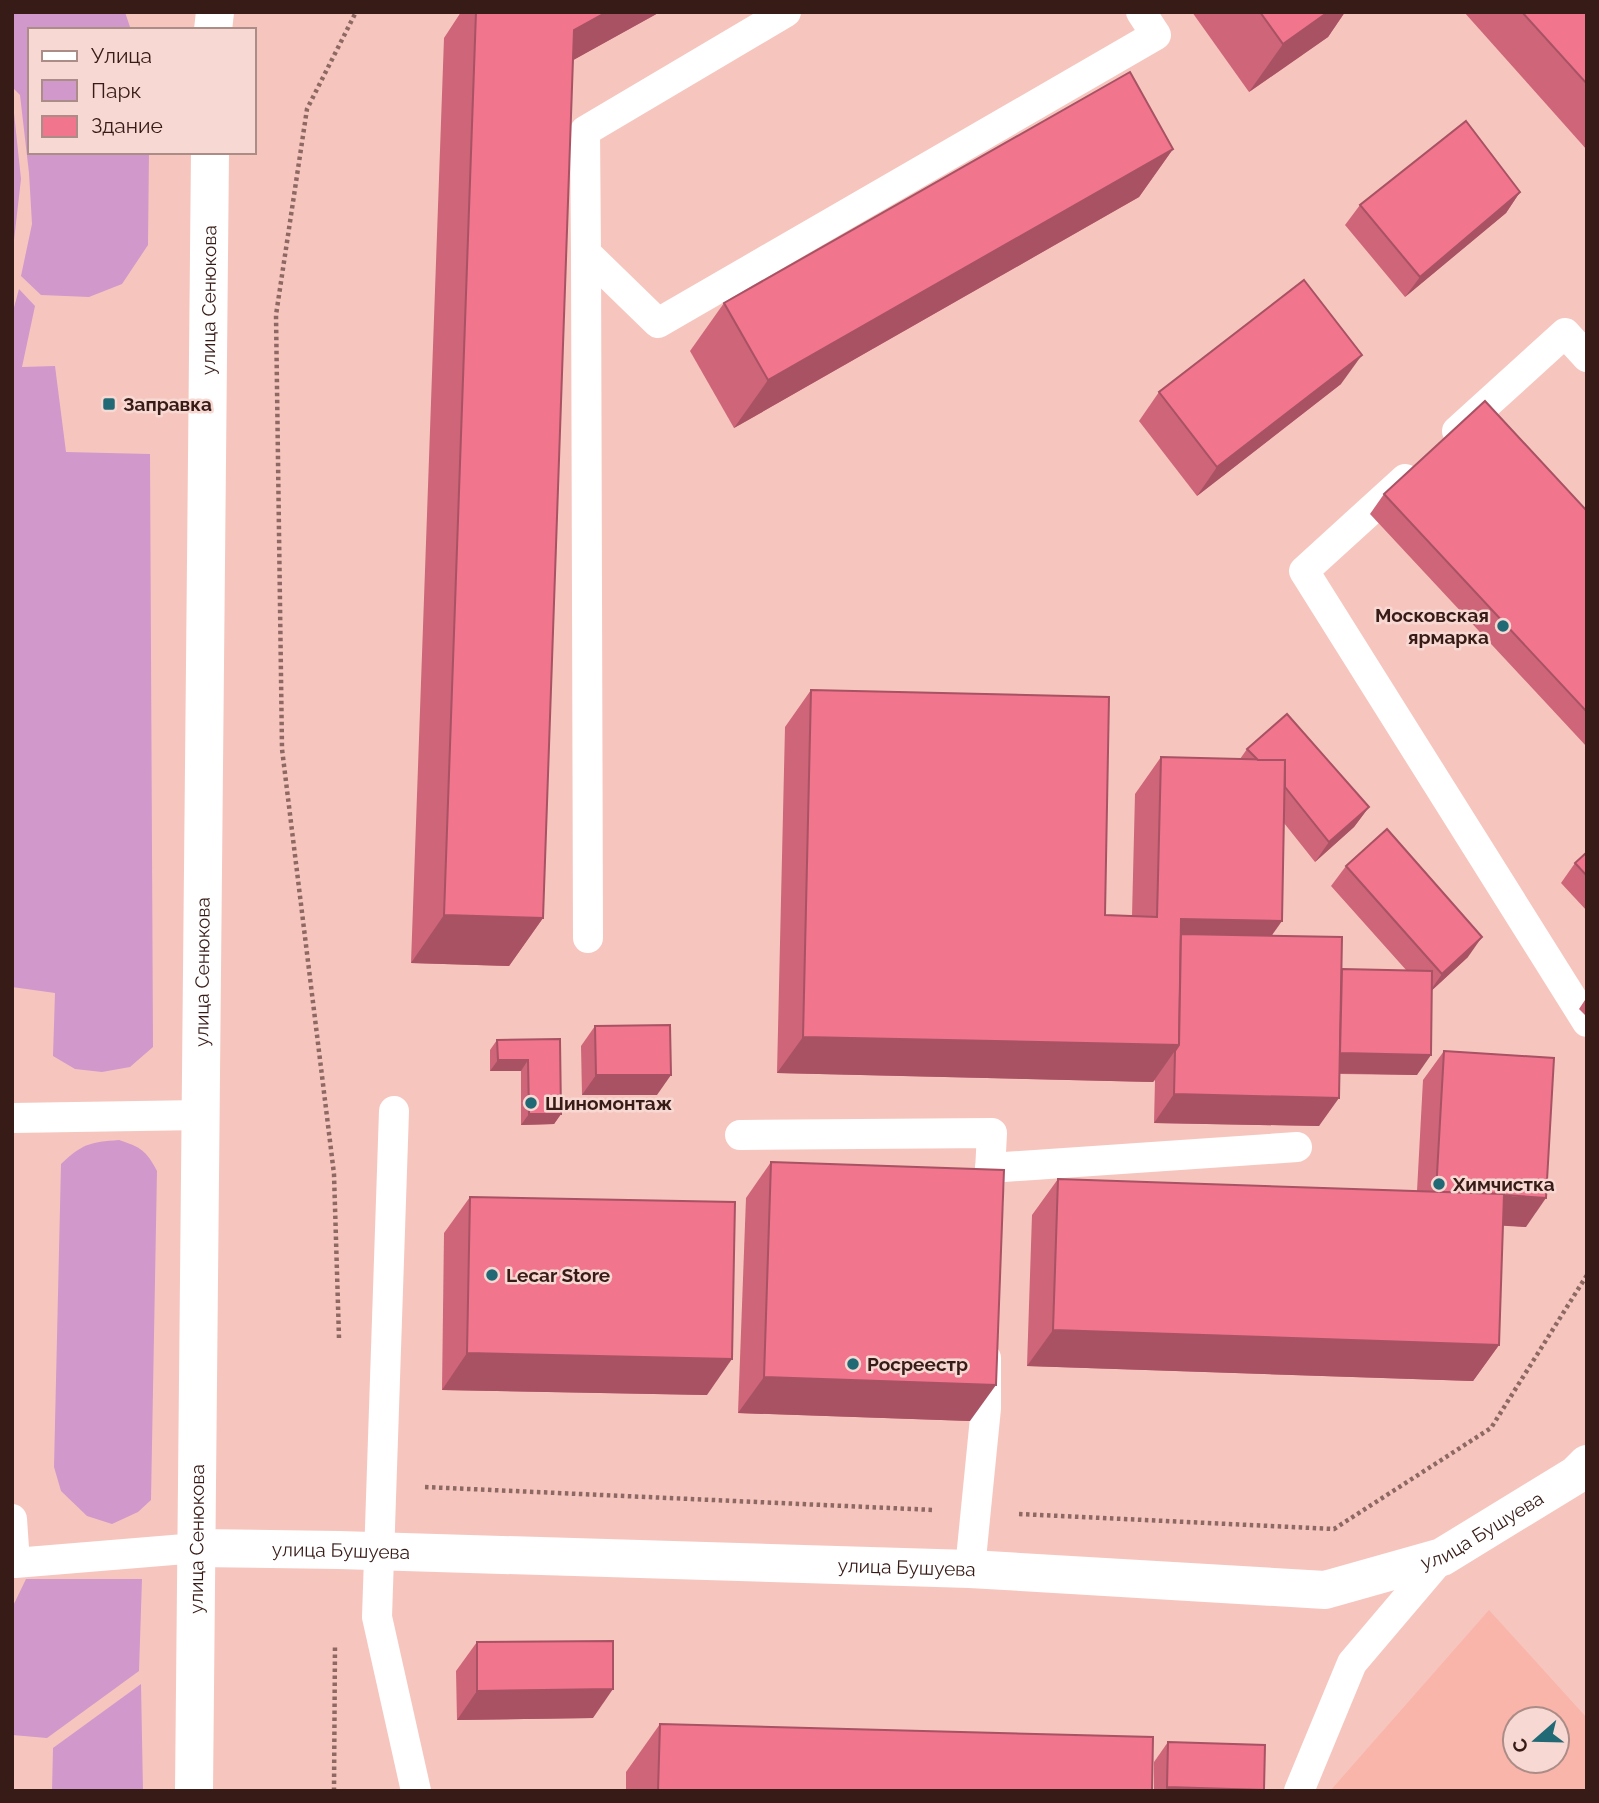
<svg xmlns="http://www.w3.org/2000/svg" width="1599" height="1803" viewBox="0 0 1599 1803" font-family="Raleway,sans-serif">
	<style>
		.built { fill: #fab5aa; fill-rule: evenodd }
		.green { fill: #d198cc }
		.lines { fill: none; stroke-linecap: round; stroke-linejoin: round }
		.path { stroke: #8e6963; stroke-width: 4.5; stroke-dasharray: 3.5 3.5; stroke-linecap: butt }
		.service { stroke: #fff; stroke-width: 30 }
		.minor { stroke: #fff; stroke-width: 38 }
		.secondary { stroke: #fff; stroke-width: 38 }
		.wall { fill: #ce6579 }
		.shaded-wall { fill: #a85263 }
		.building { fill: #f0758d; stroke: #a85263; stroke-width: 2 }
		.poi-dot { fill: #216a75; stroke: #f8d8d2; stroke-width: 2.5 }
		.labels { text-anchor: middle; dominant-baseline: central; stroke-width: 5; stroke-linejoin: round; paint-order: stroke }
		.street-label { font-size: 19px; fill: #371b16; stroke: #f8d8d2 }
		.poi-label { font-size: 19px; font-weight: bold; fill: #371b16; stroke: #f8d8d2; text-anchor: start }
	</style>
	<rect width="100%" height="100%" fill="#f6c6be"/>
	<!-- built -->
	<path class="built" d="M1489,1610L1587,1718V1791H1330ZM1515,1719H1557V1761H1515Z"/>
	<!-- green -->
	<g class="green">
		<polygon points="12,12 125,12 131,30 30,30 30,152 149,152 148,245 122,284 89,297 41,295 21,276 32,224 29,173 20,95 12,87"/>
		<polygon points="12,94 21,179 12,258"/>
		<polygon points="19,289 35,306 22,367 55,366 66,452 150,454 153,1047 130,1067 102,1072 75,1069 53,1056 55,993 12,987 12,315"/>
		<path d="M119,1140C140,1147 146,1150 157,1171L151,1500L138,1512L112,1524L87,1516L61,1491L54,1467L61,1164C82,1144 90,1142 119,1140Z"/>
		<polygon points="26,1579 142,1579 139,1671 47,1738 12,1735 12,1608"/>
		<polygon points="141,1684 143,1791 52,1791 53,1748"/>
	</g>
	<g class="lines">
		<!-- path -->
		<g class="path">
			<polyline points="339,1338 334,1174 282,749 276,315 307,109 356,12"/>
			<polyline points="425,1487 934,1510"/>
			<polyline points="1019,1514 1334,1529 1491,1428 1587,1275"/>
			<polyline points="334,1791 335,1644"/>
		</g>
		<!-- service -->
		<g class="service">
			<polyline points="786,12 585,131 586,253 658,323 1156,35 1141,12"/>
			<polyline points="586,253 588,938"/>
			<polyline points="1457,431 1565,333 1587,357"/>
			<polyline points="1405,479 1304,571 1587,1022"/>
			<polyline points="394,1111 377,1617 416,1791"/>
			<polyline points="12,1118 201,1115"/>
			<polyline points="740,1135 992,1133 988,1210"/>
			<polyline points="990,1168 1297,1147"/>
			<polyline points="12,1519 15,1563 197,1548"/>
			<polyline points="970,1569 986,1408 986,1358"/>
			<polyline points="1299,1791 1352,1663 1442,1557"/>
		</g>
		<!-- minor -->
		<path class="minor" id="s1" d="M197,1548L339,1550L970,1569L1325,1590L1442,1557L1576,1475L1587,1464"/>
		<!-- secondary -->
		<g class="secondary">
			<polyline points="213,30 215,12"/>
			<path id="s2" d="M194,1791L210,152"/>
		</g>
	</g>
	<!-- wall -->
	<g class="wall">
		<polygon points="461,12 660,12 573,60 543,918 509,966 411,963 444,38"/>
		<polygon points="1192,12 1345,12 1328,37 1249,92"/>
		<polygon points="1464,12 1587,12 1587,150"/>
		<polygon points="1173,149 1139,197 734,428 690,351 724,303"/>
		<polygon points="1520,192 1506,213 1405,297 1345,225 1360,205"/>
		<polygon points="1341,384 1197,496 1139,421 1159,392"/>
		<polygon points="1384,494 1587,511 1587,747 1370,514"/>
		<polygon points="811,690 1105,915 1132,916 1135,794 1161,757 1240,759 1247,749 1369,807 1354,827 1315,862 1284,823 1272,936 1342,969 1407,971 1331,886 1346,866 1468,957 1432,990 1417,1075 1340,1074 1319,1126 1154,1123 1155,1080 1153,1082 777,1073 785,727"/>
		<polygon points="1587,852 1587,911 1561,883 1575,863"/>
		<polygon points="1587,997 1587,1017 1579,1009"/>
		<polygon points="595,1026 657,1095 582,1095 581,1046"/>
		<polygon points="560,1039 561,1114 554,1124 521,1125 521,1071 490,1071 490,1050 497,1040"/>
		<polygon points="1444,1051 1526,1227 1503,1225 1499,1345 1473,1381 1027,1366 1032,1215 1058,1179 1417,1191 1423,1080"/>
		<polygon points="771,1162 970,1421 738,1413 746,1198"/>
		<polygon points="470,1197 707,1395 442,1390 444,1233"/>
		<polygon points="477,1642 593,1718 457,1720 456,1671"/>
		<polygon points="660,1724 1152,1791 626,1791 626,1772"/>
		<polygon points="1168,1742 1264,1790 1263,1791 1154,1791 1154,1762"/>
	</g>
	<!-- shaded-wall -->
	<g class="shaded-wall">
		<polygon points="607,12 660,12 541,78 574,30"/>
		<polygon points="1328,12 1345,12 1328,37 1249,92 1283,44"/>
		<polygon points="1173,149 1139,197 734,428 768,380"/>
		<polygon points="1520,192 1506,213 1405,297 1420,277"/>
		<polygon points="1362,355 1341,384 1197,496 1217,467"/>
		<polygon points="1369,807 1354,827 1315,862 1329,842"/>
		<polygon points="444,915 543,918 509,966 411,963"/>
		<polygon points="1181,919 1282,921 1256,958 1176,956"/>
		<polygon points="1482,937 1468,957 1428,994 1442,974"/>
		<polygon points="803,1037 1179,1045 1153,1082 777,1073"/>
		<polygon points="1338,1053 1431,1055 1417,1075 1324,1073"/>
		<polygon points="498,1060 528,1060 521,1071 490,1071"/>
		<polygon points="596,1075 671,1075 657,1095 582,1095"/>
		<polygon points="1174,1094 1339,1098 1319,1126 1154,1123"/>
		<polygon points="529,1114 561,1114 554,1124 521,1125"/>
		<polygon points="1436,1192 1546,1198 1526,1227 1416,1221"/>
		<polygon points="1053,1330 1499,1345 1473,1381 1027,1366"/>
		<polygon points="467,1353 732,1359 707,1395 442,1390"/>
		<polygon points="764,1377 996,1385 970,1421 738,1413"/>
		<polygon points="613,1689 593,1718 457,1720 477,1691"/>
		<polygon points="1167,1787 1264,1790 1263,1791 1165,1791"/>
	</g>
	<!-- building -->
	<g class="building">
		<polygon points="476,12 607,12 574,30 543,918 444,915"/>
		<polygon points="1260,12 1328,12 1283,44"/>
		<polygon points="1522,12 1587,12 1587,84"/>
		<polygon points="1130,72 1173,149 768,380 724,303"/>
		<polygon points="1466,121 1520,192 1420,277 1360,205"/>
		<polygon points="1304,280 1362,355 1217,467 1159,392"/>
		<polygon points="1485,401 1587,511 1587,712 1384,494"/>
		<polygon points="811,690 1109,697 1105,915 1157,917 1161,757 1285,760 1282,921 1181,919 1179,1045 803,1037"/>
		<polygon points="1287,714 1369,807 1329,842 1285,787 1285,760 1258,760 1247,749"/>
		<polygon points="1387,829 1482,937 1442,974 1346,866"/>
		<polygon points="1587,852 1587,876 1575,863"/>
		<polygon points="1181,934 1342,937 1339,1098 1174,1094 1175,1051 1179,1045"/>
		<polygon points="1342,969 1432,971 1431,1055 1340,1053"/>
		<polygon points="670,1025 671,1075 596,1075 595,1026"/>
		<polygon points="560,1039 561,1114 529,1114 528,1060 498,1060 497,1040"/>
		<polygon points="1444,1051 1554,1058 1546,1198 1504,1195 1504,1194 1436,1192"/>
		<polygon points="771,1162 1004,1170 996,1385 764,1377"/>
		<polygon points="1058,1179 1504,1194 1499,1345 1053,1330"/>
		<polygon points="470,1197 735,1202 732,1359 467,1353"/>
		<polygon points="613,1641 613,1689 477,1691 477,1642"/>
		<polygon points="660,1724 1153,1737 1152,1791 658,1791"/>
		<polygon points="1168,1742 1265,1745 1264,1790 1167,1787"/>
	</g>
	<!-- markers -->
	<g class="poi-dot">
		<rect x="102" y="397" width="14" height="14" rx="3.5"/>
		<circle cx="1503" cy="626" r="7"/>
		<circle cx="531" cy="1103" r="7"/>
		<circle cx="1439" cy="1184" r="7"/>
		<circle cx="492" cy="1275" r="7"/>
		<circle cx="853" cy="1364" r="7"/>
	</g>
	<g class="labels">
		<!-- street labels -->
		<g class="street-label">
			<text stroke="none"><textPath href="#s2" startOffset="1491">улица Сенюкова</textPath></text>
			<text stroke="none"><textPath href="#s2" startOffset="819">улица Сенюкова</textPath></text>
			<text stroke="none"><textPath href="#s1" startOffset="1298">улица Бушуева</textPath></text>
			<text stroke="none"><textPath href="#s2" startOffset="252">улица Сенюкова</textPath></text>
			<text stroke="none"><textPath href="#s1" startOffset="144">улица Бушуева</textPath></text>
			<text stroke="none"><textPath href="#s1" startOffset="710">улица Бушуева</textPath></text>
		</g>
		<!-- poi labels -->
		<g class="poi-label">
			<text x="123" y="404">Заправка</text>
			<text x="1489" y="615" text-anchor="end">Московская<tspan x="1489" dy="22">ярмарка</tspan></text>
			<text x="545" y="1103">Шиномонтаж</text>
			<text x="1453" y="1184">Химчистка</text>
			<text x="506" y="1275">Lecar Store</text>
			<text x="867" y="1364">Росреестр</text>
		</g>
	</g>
	<!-- border -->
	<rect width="1599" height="1803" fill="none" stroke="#371b16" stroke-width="28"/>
	<!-- legend -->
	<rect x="28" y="28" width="228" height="126" fill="#f8d8d2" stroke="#ab8c87" stroke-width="2"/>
	<rect x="42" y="51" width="35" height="10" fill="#ffffff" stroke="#ab8c87" stroke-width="2"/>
	<text x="91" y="63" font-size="21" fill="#371b16">Улица</text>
	<rect x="42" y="80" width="35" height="21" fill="#d198cc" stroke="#ab8c87" stroke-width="2"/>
	<text x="91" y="98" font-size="21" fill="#371b16">Парк</text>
	<rect x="42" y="116" width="35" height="21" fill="#f0758d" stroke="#ab8c87" stroke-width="2"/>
	<text x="91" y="133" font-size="21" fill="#371b16">Здание</text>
	<!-- north arrow -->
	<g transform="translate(1536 1740) rotate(250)"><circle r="33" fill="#f8d8d2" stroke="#ab8c87" stroke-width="2"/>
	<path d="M0-5L12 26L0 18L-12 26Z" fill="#216a75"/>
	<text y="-10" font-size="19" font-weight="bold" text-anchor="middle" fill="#371b16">С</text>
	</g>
</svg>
